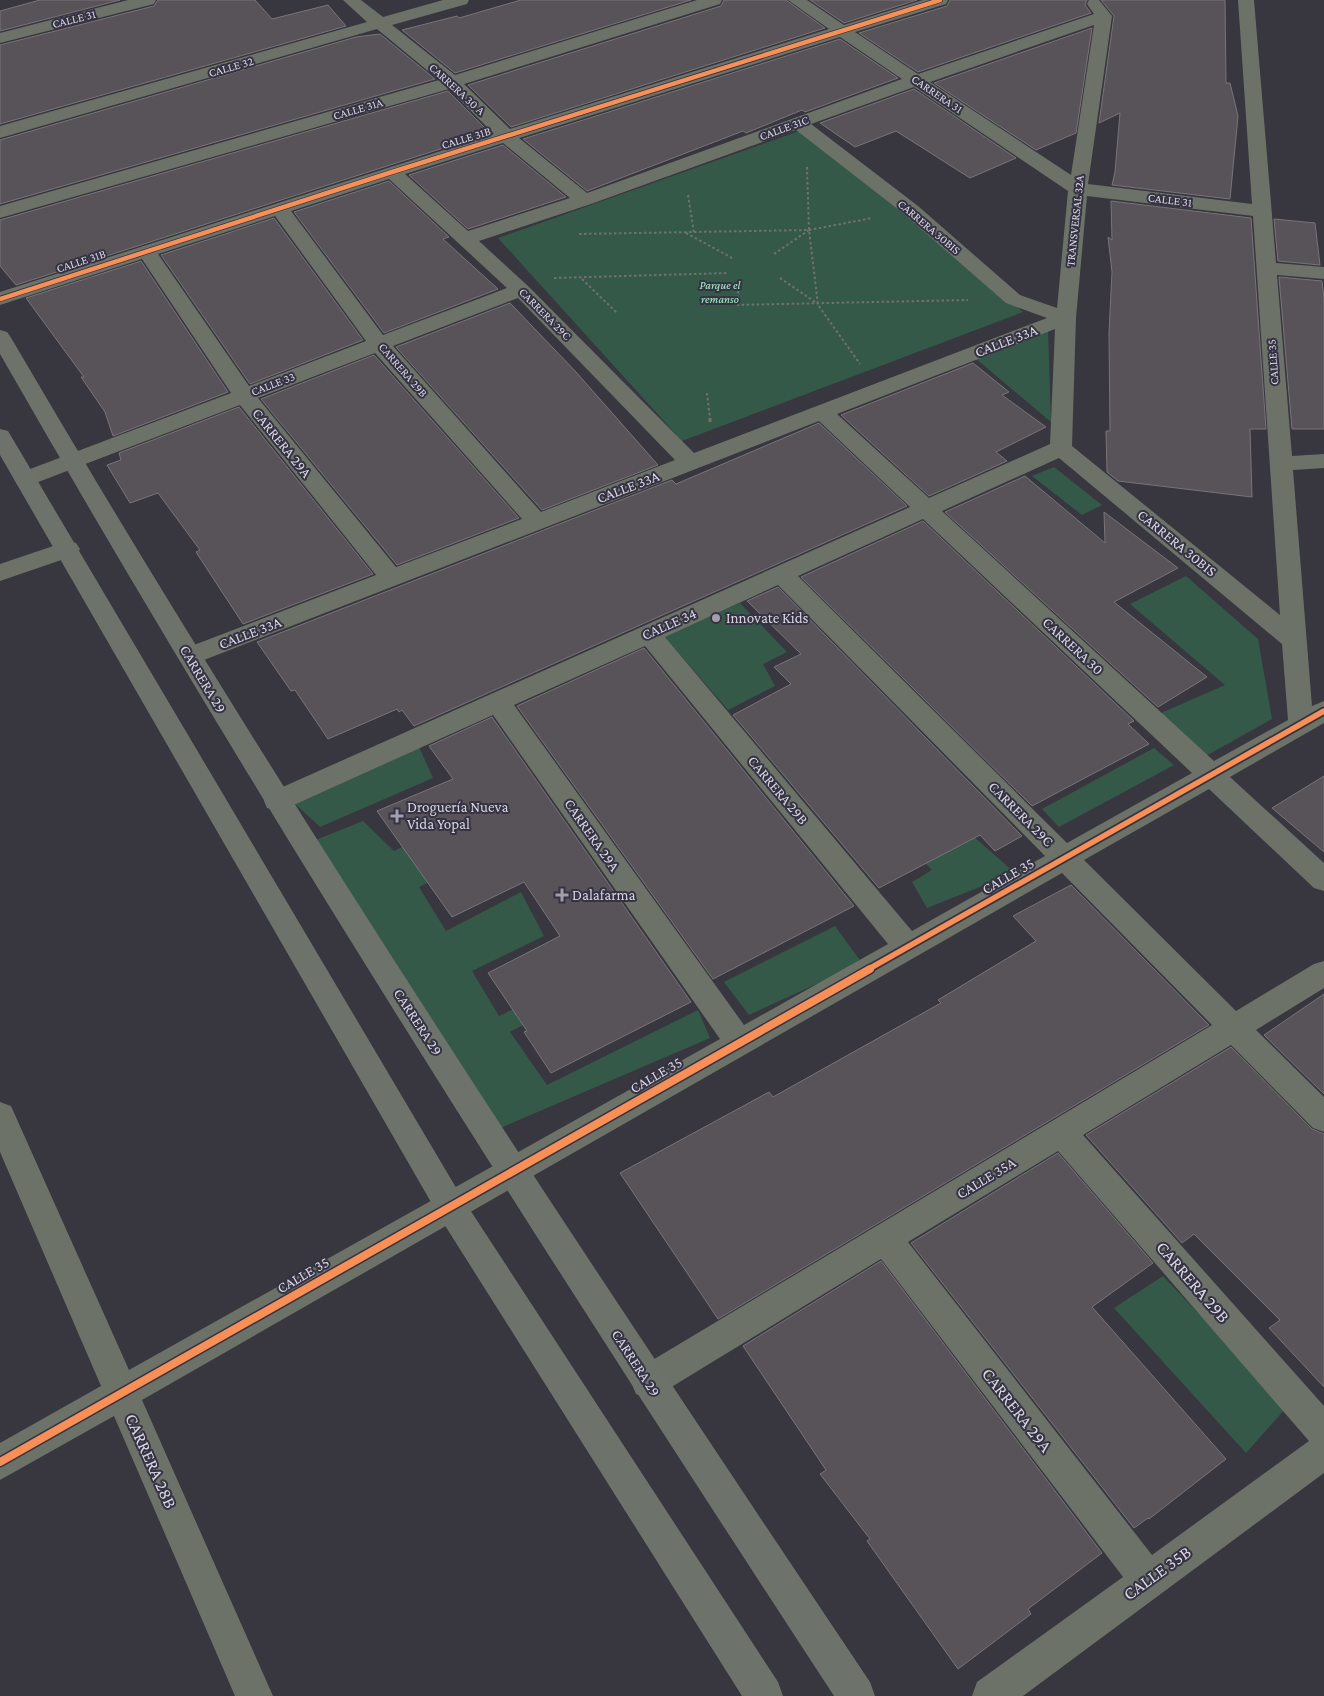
<svg xmlns="http://www.w3.org/2000/svg" width="1324" height="1696" viewBox="0 0 1324 1696" font-family="'Crimson Pro',serif">
	<style>
		.green { fill: #355948 }
		.building { fill: #575359; stroke: #79747a }
		.lines { fill: none; stroke-linecap: round; stroke-linejoin: round }
		.path-far1 { stroke: #70726f; stroke-width: 2; stroke-dasharray: 2.5 2.5; stroke-linecap: butt }
		.path { stroke: #70726f; stroke-width: 3; stroke-dasharray: 4 4; stroke-linecap: butt }
		.minor { fill: #6c7267; fill-rule: evenodd }
		.major { fill: #6d726a; fill-rule: evenodd }
		.cycleway-far2-casing { stroke: #353243; stroke-width: 6 }
		.cycleway-far1-casing { stroke: #353243; stroke-width: 9 }
		.cycleway-casing { stroke: #353243; stroke-width: 11 }
		.cycleway-far2 { stroke: #f78f57; stroke-width: 4.5 }
		.cycleway-far1 { stroke: #f78f57; stroke-width: 5.5 }
		.cycleway { stroke: #f78f57; stroke-width: 8 }
		.poi-dot { fill: #a19fa9; stroke: #353243; stroke-width: 2 }
		.labels { text-anchor: middle; dominant-baseline: central; stroke-width: 4; stroke-linejoin: round; paint-order: stroke }
		.far-street-label { font-size: 12px; fill: #d9d7e2; stroke: #353243 }
		.far-park-label { font-size: 12px; font-style: italic; fill: #a5f5c9; stroke: #353243 }
		.street-label { font-size: 15px; fill: #d9d7e2; stroke: #353243 }
		.poi-label { font-size: 15px; fill: #d9d7e2; stroke: #353243; text-anchor: start }
		.near-street-label { font-size: 18px; fill: #d9d7e2; stroke: #353243 }
	</style>
	<rect width="100%" height="100%" fill="#38363f"/>
	<!-- green -->
	<g class="green">
		<polygon points="805,129 1023,312 682,441 498,238"/>
		<polygon points="1048,330 1051,422 975,358"/>
		<polygon points="1054,467 1102,505 1082,515 1032,476"/>
		<polygon points="1186,576 1258,639 1272,719 1204,757 1152,717 1225,685 1130,604"/>
		<polygon points="740,603 787,652 763,664 775,686 728,710 664,636"/>
		<polygon points="419,747 433,778 320,827 292,801"/>
		<polygon points="1154,748 1174,765 1059,827 1042,809"/>
		<polygon points="933,801 1015,873 927,908 912,882 932,870 887,824"/>
		<polygon points="458,819 483,857 419,887 446,931 521,892 544,936 472,971 499,1016 576,979 583,992 510,1032 547,1085 698,1010 710,1038 482,1136 313,841 363,821 394,851"/>
		<polygon points="835,926 862,963 749,1015 724,982"/>
		<polygon points="1163,1276 1287,1407 1246,1453 1114,1308"/>
	</g>
	<!-- building -->
	<g class="building">
		<polygon points="40,0 120,0 0,31 0,11"/>
		<polygon points="158,0 255,0 272,19 328,5 346,26 0,124 0,45 154,6"/>
		<polygon points="521,0 691,0 455,73 402,30 457,16 459,18"/>
		<polygon points="724,0 786,0 825,28 511,127 468,85 721,6"/>
		<polygon points="810,0 917,0 844,23"/>
		<polygon points="950,0 1087,0 1085,5 1091,13 918,72 859,33 947,6"/>
		<polygon points="1101,0 1225,0 1226,83 1230,83 1238,116 1230,199 1112,185 1115,172 1120,113 1099,123 1114,16"/>
		<polygon points="1092,28 1076,133 1036,150 934,83"/>
		<polygon points="380,34 435,79 0,204 0,140 356,37"/>
		<polygon points="840,39 898,78 805,112 802,110 746,133 743,131 587,191 523,139"/>
		<polygon points="914,89 1016,158 970,178 896,131 855,147 820,123"/>
		<polygon points="448,91 490,133 16,285 0,266 0,220"/>
		<polygon points="503,145 566,197 468,229 409,175"/>
		<polygon points="389,181 449,237 443,239 498,289 384,333 294,212"/>
		<polygon points="1111,201 1251,218 1266,429 1250,429 1252,497 1118,481 1107,472 1106,431 1110,431 1109,333 1112,272 1108,237 1112,240"/>
		<polygon points="274,218 363,340 250,384 161,255"/>
		<polygon points="1274,219 1315,223 1320,265 1278,261"/>
		<polygon points="141,261 228,392 113,436 105,412 81,377 84,377 26,298"/>
		<polygon points="1279,277 1322,281 1324,299 1324,429 1292,429"/>
		<polygon points="510,303 576,372 658,465 542,510 396,347"/>
		<polygon points="374,355 519,518 397,565 261,399"/>
		<polygon points="973,363 1009,392 1002,395 1046,427 996,452 1007,461 929,496 841,415"/>
		<polygon points="239,407 373,574 243,624 196,552 200,550 158,493 130,503 107,465 121,460 119,453"/>
		<polygon points="819,423 907,506 414,726 402,710 399,712 397,709 328,739 295,690 291,691 257,642 672,480 676,484"/>
		<polygon points="1025,476 1105,543 1104,512 1178,568 1114,602 1207,677 1158,707 945,512"/>
		<polygon points="923,521 1134,721 1128,724 1149,744 1032,806 801,577"/>
		<polygon points="778,587 1022,836 995,851 980,835 879,888 733,715 791,684 774,667 801,654 747,601"/>
		<polygon points="644,648 854,906 713,979 517,706"/>
		<polygon points="492,717 691,1002 551,1073 524,1032 527,1031 488,973 560,936 524,882 452,917 377,811 453,779 429,746"/>
		<polygon points="1324,776 1324,852 1272,808"/>
		<polygon points="1071,885 1209,1025 718,1319 620,1173 769,1092 773,1097 941,1003 938,1000 1036,941 1013,916"/>
		<polygon points="1324,994 1324,1094 1264,1035"/>
		<polygon points="1231,1047 1312,1129 1324,1134 1324,1387 1269,1328 1280,1320 1194,1234 1182,1243 1086,1135"/>
		<polygon points="1058,1153 1153,1263 1092,1307 1226,1459 1149,1519 1148,1518 1134,1528 911,1243"/>
		<polygon points="881,1261 1102,1553 1028,1609 1031,1614 958,1669 867,1541 870,1539 820,1474 826,1470 743,1346"/>
	</g>
	<g class="lines">
		<!-- path-far1 -->
		<g class="path-far1">
			<polyline points="807,167 809,230 818,305 860,364"/>
			<polyline points="688,195 694,233"/>
			<polyline points="686,233 734,259"/>
			<polyline points="579,234 809,230 872,218"/>
			<polyline points="774,254 809,230"/>
			<polyline points="554,278 729,273"/>
			<polyline points="780,278 818,304"/>
			<polyline points="582,279 617,313"/>
			<polyline points="740,281 736,305 968,300"/>
			<polyline points="707,393 710,419"/>
		</g>
		<!-- path -->
		<polyline class="path" points="710,418 710,422"/>
		<!-- minor -->
		<g class="minor">
			<polygon points="128,0 156,0 154,4 0,43 0,33"/>
			<path d="M343,0H361L383,17L443,0H469L467,4L392,25L455,75L697,0H722L720,4L464,84L510,129L829,29L788,0H807L844,25L923,0H948L946,4L855,32L918,74L1094,14L1087,4L1089,0H1099L1112,16L1088,184L1252,204L1238,0H1254L1276,263L1324,267V279L1277,275L1292,456L1324,454V468L1293,470L1312,706L1324,701V723L1230,777L1324,863V891L1314,888L1209,789L1084,860L1236,1011L1314,964L1324,961V988L1256,1030L1324,1097V1132L1313,1128L1231,1045L1083,1135L1324,1406V1473L1023,1696H972L977,1682L1123,1577L881,1259L660,1394L648,1399L636,1394L631,1382L636,1370L1212,1025L1062,873L142,1400L273,1696H235L114,1416L0,1480V1443L101,1386L0,1152V1102L11,1106L129,1370L720,1039L493,715L287,808L277,811L267,808L264,801L267,794L910,507L819,421L199,662L190,665L181,662L177,656L181,650L376,575L240,405L33,484L25,486L17,484L14,479L17,474L231,393L142,259L0,305V292L494,134L449,89L0,218V206L439,80L377,29L0,138V126L367,22ZM1094,25L1071,175L930,82ZM840,37L902,79L587,193L519,138ZM914,87L1068,191L1057,308L1020,295L918,206L811,124ZM796,130L904,214L1006,303L1047,318L694,453L528,286L479,241L591,204ZM503,143L570,198L468,231L405,174ZM389,179L507,288L383,335L291,211ZM1087,196L1253,216L1280,615L1072,446L1076,318ZM275,216L366,341L249,386L158,254ZM518,298L675,460L541,512L393,346ZM1055,329L1050,444L929,498L837,414ZM375,353L522,519L396,567L258,398ZM1059,458L1282,644L1288,720L1214,761L942,511ZM923,519L1192,773L1067,843L798,576ZM778,585L1045,856L912,931L665,637ZM645,646L888,944L744,1025L514,705ZM1058,1151L1309,1441L1152,1555L908,1242Z"/>
			<polygon points="68,541 76,543 80,549 76,555 0,581 0,564"/>
		</g>
		<!-- major -->
		<g class="major">
			<path d="M0,330L7,332L10,336C279,796 574,1240 870,1682L875,1696H834C546,1255 261,811 0,354Z"/>
			<polygon points="0,429 8,431 11,436 461,1196 778,1682 783,1696 742,1696 439,1216 0,455"/>
		</g>
		<defs>
			<polyline id="cycleway-far2" points="0,299 392,172 940,0"/>
			<polyline id="cycleway-far1" points="867,970 1324,711"/>
			<polyline id="cycleway" points="0,1462 870,969"/>
		</defs>
		<!-- cycleway-far2 casing -->
		<use href="#cycleway-far2" class="cycleway-far2-casing"/>
		<!-- cycleway-far1 casing -->
		<use href="#cycleway-far1" class="cycleway-far1-casing"/>
		<!-- cycleway casing -->
		<use href="#cycleway" class="cycleway-casing"/>
		<!-- cycleway-far2 -->
		<use href="#cycleway-far2" class="cycleway-far2"/>
		<!-- cycleway-far1 -->
		<use href="#cycleway-far1" class="cycleway-far1"/>
		<!-- cycleway -->
		<use href="#cycleway" class="cycleway"/>
	</g>
	<!-- markers -->
	<g class="poi-dot">
		<circle cx="716" cy="618" r="5"/>
		<path d="M394.5 808.5h5v5h5v5h-5v5h-5v-5h-5v-5h5z"/>
		<path d="M559.5 887.5h5v5h5v5h-5v5h-5v-5h-5v-5h5z"/>
	</g>
	<g class="labels">
		<!-- far-street labels -->
		<g class="far-street-label">
			<text transform="translate(74 19) rotate(-14)">CALLE 31</text>
			<text transform="translate(231 67) rotate(-16)">CALLE 32</text>
			<text transform="translate(457 89) rotate(42)">CARRERA 30 A</text>
			<text transform="translate(937 94) rotate(34)">CARRERA 31</text>
			<text transform="translate(358 109) rotate(-16)">CALLE 31A</text>
			<text transform="translate(784 128) rotate(-20)">CALLE 31C</text>
			<text transform="translate(466 138) rotate(-17)">CALLE 31B</text>
			<text transform="translate(1170 200) rotate(7)">CALLE 31</text>
			<text transform="translate(1075 221) rotate(-84)">TRANSVERSAL 32A</text>
			<text transform="translate(929 227) rotate(40)">CARRERA 30BIS</text>
			<text transform="translate(81 261) rotate(-18)">CALLE 31B</text>
			<text transform="translate(545 314) rotate(45)">CARRERA 29C</text>
			<text transform="translate(1273 362) rotate(-94)">CALLE 35</text>
			<text transform="translate(403 370) rotate(49)">CARRERA 29B</text>
			<text transform="translate(273 384) rotate(-21)">CALLE 33</text>
		</g>
		<!-- far-park labels -->
		<g class="far-park-label">
			<text x="720" y="285">Parque el<tspan x="720" dy="14">remanso</tspan></text>
		</g>
		<!-- street labels -->
		<g class="street-label">
			<text transform="translate(1006 341) rotate(-21)">CALLE 33A</text>
			<text transform="translate(282 443) rotate(51)">CARRERA 29A</text>
			<text transform="translate(628 487) rotate(-21)">CALLE 33A</text>
			<text transform="translate(1177 543) rotate(39)">CARRERA 30BIS</text>
			<text transform="translate(669 624) rotate(-24)">CALLE 34</text>
			<text transform="translate(250 633) rotate(-21)">CALLE 33A</text>
			<text transform="translate(1073 646) rotate(43)">CARRERA 30</text>
			<text transform="translate(203 679) rotate(59)">CARRERA 29</text>
			<text transform="translate(778 790) rotate(50)">CARRERA 29B</text>
			<text transform="translate(1021 814) rotate(45)">CARRERA 29C</text>
			<text transform="translate(592 835) rotate(55)">CARRERA 29A</text>
			<text transform="translate(1008 876) rotate(-30)">CALLE 35</text>
			<text transform="translate(418 1022) rotate(57)">CARRERA 29</text>
			<text transform="translate(656 1075) rotate(-30)">CALLE 35</text>
			<text transform="translate(986 1178) rotate(-31)">CALLE 35A</text>
			<text transform="translate(303 1275) rotate(-30)">CALLE 35</text>
			<text transform="translate(636 1363) rotate(57)">CARRERA 29</text>
		</g>
		<!-- poi labels -->
		<g class="poi-label">
			<text x="726" y="618">Innovate Kids</text>
			<text x="407" y="807">Droguería Nueva<tspan x="407" dy="17">Vida Yopal</tspan></text>
			<text x="572" y="895">Dalafarma</text>
		</g>
		<!-- near-street labels -->
		<g class="near-street-label">
			<text transform="translate(1193 1282) rotate(49)">CARRERA 29B</text>
			<text transform="translate(1017 1410) rotate(52)">CARRERA 29A</text>
			<text transform="translate(151 1461) rotate(66)">CARRERA 28B</text>
			<text transform="translate(1157 1573) rotate(-36)">CALLE 35B</text>
		</g>
	</g>
</svg>
